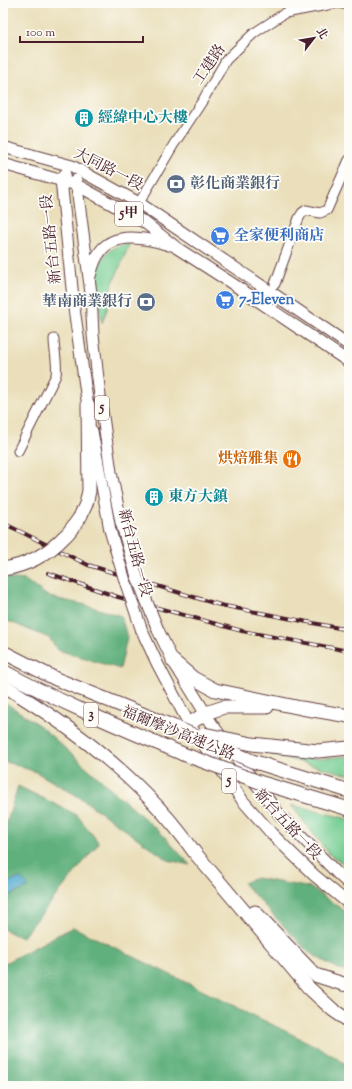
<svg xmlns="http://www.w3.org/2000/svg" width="352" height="1089" viewBox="0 0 352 1089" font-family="'Sorts Mill Goudy','Noto Serif TC',serif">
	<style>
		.green { fill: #75cd93; stroke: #60765f }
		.forest { fill: #60b07d; stroke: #556854 }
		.water { fill: #52abcf; stroke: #4e657d }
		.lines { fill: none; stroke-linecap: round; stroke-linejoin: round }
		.stream { stroke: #52abcf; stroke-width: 2.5 }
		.minor-casing { stroke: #623c40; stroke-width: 11 }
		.major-casing { stroke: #623c40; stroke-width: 13 }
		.highway-casing { stroke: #623c40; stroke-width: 15 }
		.minor { stroke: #fff; stroke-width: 9 }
		.major { stroke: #fff; stroke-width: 11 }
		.highway { stroke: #fff; stroke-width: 13 }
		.rail-casing { stroke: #4a1f2b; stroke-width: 4 }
		.rail { stroke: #fdfcf7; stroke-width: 2.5; stroke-dasharray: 8; stroke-linecap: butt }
		.major-bridge-casing { stroke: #623c40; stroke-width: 13; stroke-linecap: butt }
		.highway-bridge-casing { stroke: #623c40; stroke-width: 15; stroke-linecap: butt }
		.major-bridge { stroke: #fff; stroke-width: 11 }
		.highway-bridge { stroke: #fff; stroke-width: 13 }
		.labels { text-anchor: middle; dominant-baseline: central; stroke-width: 3.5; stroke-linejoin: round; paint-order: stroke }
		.shield { fill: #fdfcf7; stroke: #806168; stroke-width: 1 }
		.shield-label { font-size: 14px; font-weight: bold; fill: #4a1f2b }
		.street-label { font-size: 15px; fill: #4a1f2b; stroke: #fdfcf7 }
		.culture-label { font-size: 15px; font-weight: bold; fill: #0d838f; stroke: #fdfcf7; text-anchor: start }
		.service-label { font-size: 15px; font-weight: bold; fill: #4e5e75; stroke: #fdfcf7; text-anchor: start }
		.shop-label { font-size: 15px; font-weight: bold; fill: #366cbe; stroke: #fdfcf7; text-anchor: start }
		.food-label { font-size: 15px; font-weight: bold; fill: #c56008; stroke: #fdfcf7; text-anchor: end }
	</style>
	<rect width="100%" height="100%" fill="#fdfcf7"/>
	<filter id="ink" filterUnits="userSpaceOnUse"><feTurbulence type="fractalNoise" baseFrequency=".025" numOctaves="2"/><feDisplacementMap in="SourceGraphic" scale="8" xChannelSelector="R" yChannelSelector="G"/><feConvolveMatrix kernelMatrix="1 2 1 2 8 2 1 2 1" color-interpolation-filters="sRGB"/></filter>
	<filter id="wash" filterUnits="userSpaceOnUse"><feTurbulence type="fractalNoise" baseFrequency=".012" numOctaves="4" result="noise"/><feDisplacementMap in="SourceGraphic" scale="16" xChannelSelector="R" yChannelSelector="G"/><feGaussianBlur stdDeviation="0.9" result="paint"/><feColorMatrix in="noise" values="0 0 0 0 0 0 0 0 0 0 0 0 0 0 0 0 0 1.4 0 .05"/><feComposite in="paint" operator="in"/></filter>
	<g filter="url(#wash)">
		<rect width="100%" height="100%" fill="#eadfba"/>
		<!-- green -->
		<g class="green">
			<path d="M130,243L110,290V301L102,323C97,292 86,249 130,243Z"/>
			<polygon points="270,754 316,759 349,756 349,775"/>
			<polygon points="291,805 349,819 349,867 330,855"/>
		</g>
		<!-- forest -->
		<g class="forest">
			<polygon points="3,578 25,580 49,597 86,605 121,616 127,637 120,669 58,650 49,638 3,619"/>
			<polygon points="3,701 40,726 162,834 190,865 168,860 79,797 36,772 3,761"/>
			<polygon points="18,786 77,815 99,843 22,938 3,929 3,833"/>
			<polygon points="256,878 311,888 349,914 349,972 336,968 308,952 243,883"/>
			<polygon points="73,927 322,1049 349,1066 349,1086 3,1086 3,964"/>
		</g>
		<!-- water -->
		<polygon class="water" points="20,878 29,887 3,898 3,884"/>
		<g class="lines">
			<!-- stream -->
			<polyline class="stream" points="337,1086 349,1081"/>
		</g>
	</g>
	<g filter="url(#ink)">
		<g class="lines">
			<defs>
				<g id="minor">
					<polyline points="139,203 174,144 203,100 226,60 254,33 285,13 338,3 349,5"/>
					<polyline points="275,284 299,218 302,213 306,210 320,213 327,210 349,160"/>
					<path d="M18,451L56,375C58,363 54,351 54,339"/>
				</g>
				<g id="major">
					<polyline points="3,147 72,166 139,203 349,345"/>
					<polyline points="3,164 77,185 144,222 177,248 236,286 349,362"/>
					<polyline points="65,174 61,179 74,308 89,414"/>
					<polyline points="76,180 91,293 93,335 100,396 111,472 121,522"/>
					<path d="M90,276C92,269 94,261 98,255C112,230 147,238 169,245"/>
					<polyline points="92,431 110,530"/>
					<polyline points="158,630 173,661 212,724 238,760 279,814 339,875 349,884"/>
					<polyline points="142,631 157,663 189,724 243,801 272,834 314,875 349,904"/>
				</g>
				<g id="highway">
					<polyline points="80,517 86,504 89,491 88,405"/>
					<polyline points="3,652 56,679 177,728"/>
					<polyline points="173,661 193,678 215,690 301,708 349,716"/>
					<path d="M3,671C61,703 122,728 183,754"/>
					<path d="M3,685C76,729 146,783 195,853L309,988L333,1010L349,1021"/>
					<polyline points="189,724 206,713 224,707 267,707"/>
					<polyline points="255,912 315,975 343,984 349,985"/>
				</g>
			</defs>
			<!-- minor casing -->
			<use href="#minor" class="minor-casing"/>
			<!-- major casing -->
			<use href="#major" class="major-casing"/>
			<!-- highway casing -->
			<use href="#highway" class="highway-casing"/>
			<!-- minor -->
			<use href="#minor" class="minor"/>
			<!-- major -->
			<use href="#major" class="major"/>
			<!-- highway -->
			<use href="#highway" class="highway"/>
			<defs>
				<g id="rail">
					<polyline points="3,523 88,565 220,605 349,630"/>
					<polyline points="48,573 118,597 242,631 349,651"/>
				</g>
			</defs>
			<!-- rail casing -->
			<use href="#rail" class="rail-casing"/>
			<!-- rail -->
			<use href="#rail" class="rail"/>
			<defs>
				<g id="major-bridge">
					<polyline points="121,522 137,577 158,630"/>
					<polyline points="110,530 125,581 142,631"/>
				</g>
				<g id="highway-bridge">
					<path d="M3,569C26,566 48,554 64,537C70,532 75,524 80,517"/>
					<polyline points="177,728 252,761 349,791"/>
					<polyline points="204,734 252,744 318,751 349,748"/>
					<polyline points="183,754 262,783 349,809"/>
				</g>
			</defs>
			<!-- major-bridge casing -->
			<use href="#major-bridge" class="major-bridge-casing"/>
			<!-- highway-bridge casing -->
			<use href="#highway-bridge" class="highway-bridge-casing"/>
			<!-- major-bridge -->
			<use href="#major-bridge" class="major-bridge"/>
			<!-- highway-bridge -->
			<use href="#highway-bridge" class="highway-bridge"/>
		</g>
	</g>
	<!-- icons -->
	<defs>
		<symbol id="building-disc" viewBox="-11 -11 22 22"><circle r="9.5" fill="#0f9aa8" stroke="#fdfcf7"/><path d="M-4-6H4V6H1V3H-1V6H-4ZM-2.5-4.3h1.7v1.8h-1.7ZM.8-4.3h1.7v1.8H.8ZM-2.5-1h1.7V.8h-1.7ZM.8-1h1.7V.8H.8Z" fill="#fff"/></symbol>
		<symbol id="bank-disc" viewBox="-11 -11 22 22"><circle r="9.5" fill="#5c6f8a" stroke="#fdfcf7"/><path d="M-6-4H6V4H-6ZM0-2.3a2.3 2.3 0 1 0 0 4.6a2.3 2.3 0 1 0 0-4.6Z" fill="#fff"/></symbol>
		<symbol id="supermarket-disc" viewBox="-11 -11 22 22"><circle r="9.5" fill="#3f7fe0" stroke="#fdfcf7"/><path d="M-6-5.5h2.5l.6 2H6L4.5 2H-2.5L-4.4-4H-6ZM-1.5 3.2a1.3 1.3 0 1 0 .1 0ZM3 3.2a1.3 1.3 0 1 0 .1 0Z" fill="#fff"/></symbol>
		<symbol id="restaurant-disc" viewBox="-11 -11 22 22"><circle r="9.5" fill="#e8710a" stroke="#fdfcf7"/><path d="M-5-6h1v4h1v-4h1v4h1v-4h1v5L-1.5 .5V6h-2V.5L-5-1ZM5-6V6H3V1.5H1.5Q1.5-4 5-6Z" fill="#fff"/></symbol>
	</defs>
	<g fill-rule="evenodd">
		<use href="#building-disc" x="73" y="107" width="22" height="22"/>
		<use href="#bank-disc" x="165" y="173" width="22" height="22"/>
		<use href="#supermarket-disc" x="209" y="225" width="22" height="22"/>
		<use href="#supermarket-disc" x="214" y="289" width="22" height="22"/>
		<use href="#bank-disc" x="135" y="291" width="22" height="22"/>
		<use href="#restaurant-disc" x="281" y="448" width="22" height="22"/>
		<use href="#building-disc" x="143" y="486" width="22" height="22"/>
	</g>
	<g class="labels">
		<!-- shield labels -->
		<g class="shield">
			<rect x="115" y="202" width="28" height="24" rx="3"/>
			<rect x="95" y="396" width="14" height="24" rx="3"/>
			<rect x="84" y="703" width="14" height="24" rx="3"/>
			<rect x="222" y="769" width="14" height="24" rx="3"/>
		</g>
		<g class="shield-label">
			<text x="129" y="214">5甲</text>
			<text x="102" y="408">5</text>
			<text x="91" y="715">3</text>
			<text x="229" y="781">5</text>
		</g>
		<!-- street labels -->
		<g class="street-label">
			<text transform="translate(210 65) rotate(-56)">工建路</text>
			<text transform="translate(108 170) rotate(27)">大同路一段</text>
			<text transform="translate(52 239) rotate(-96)">新台五路一段</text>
			<text transform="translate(134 553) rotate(75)">新台五路一段</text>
			<text transform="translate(178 734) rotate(22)">福爾摩沙高速公路</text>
			<text transform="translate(287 825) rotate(47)">新台五路一段</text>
		</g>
		<!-- culture labels -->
		<g class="culture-label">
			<text x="98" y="118">經緯中心大樓</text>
			<text x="168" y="497">東方大鎮</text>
		</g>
		<!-- service labels -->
		<g class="service-label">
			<text x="190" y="184">彰化商業銀行</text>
			<text x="132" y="302" text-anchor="end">華南商業銀行</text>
		</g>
		<!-- shop labels -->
		<g class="shop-label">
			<text x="234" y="236">全家便利商店</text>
			<text x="239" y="300">7-Eleven</text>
		</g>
		<!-- food labels -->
		<g class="food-label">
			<text x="278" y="459">烘焙雅集</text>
		</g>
	</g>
	<!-- margin -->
	<rect width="352" height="1089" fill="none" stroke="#fdfcf7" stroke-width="16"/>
	<!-- north arrow -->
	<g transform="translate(314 38) rotate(59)" stroke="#fdfcf7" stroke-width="3" paint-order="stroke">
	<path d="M0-3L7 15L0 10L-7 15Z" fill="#4a1f2b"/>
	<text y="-6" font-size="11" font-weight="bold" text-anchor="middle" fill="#4a1f2b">北</text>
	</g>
	<!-- scale -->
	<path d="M20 36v6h123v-6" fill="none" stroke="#4a1f2b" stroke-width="2"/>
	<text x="26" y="36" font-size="12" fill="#4a1f2b" stroke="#fdfcf7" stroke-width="3" paint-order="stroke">100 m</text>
</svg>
